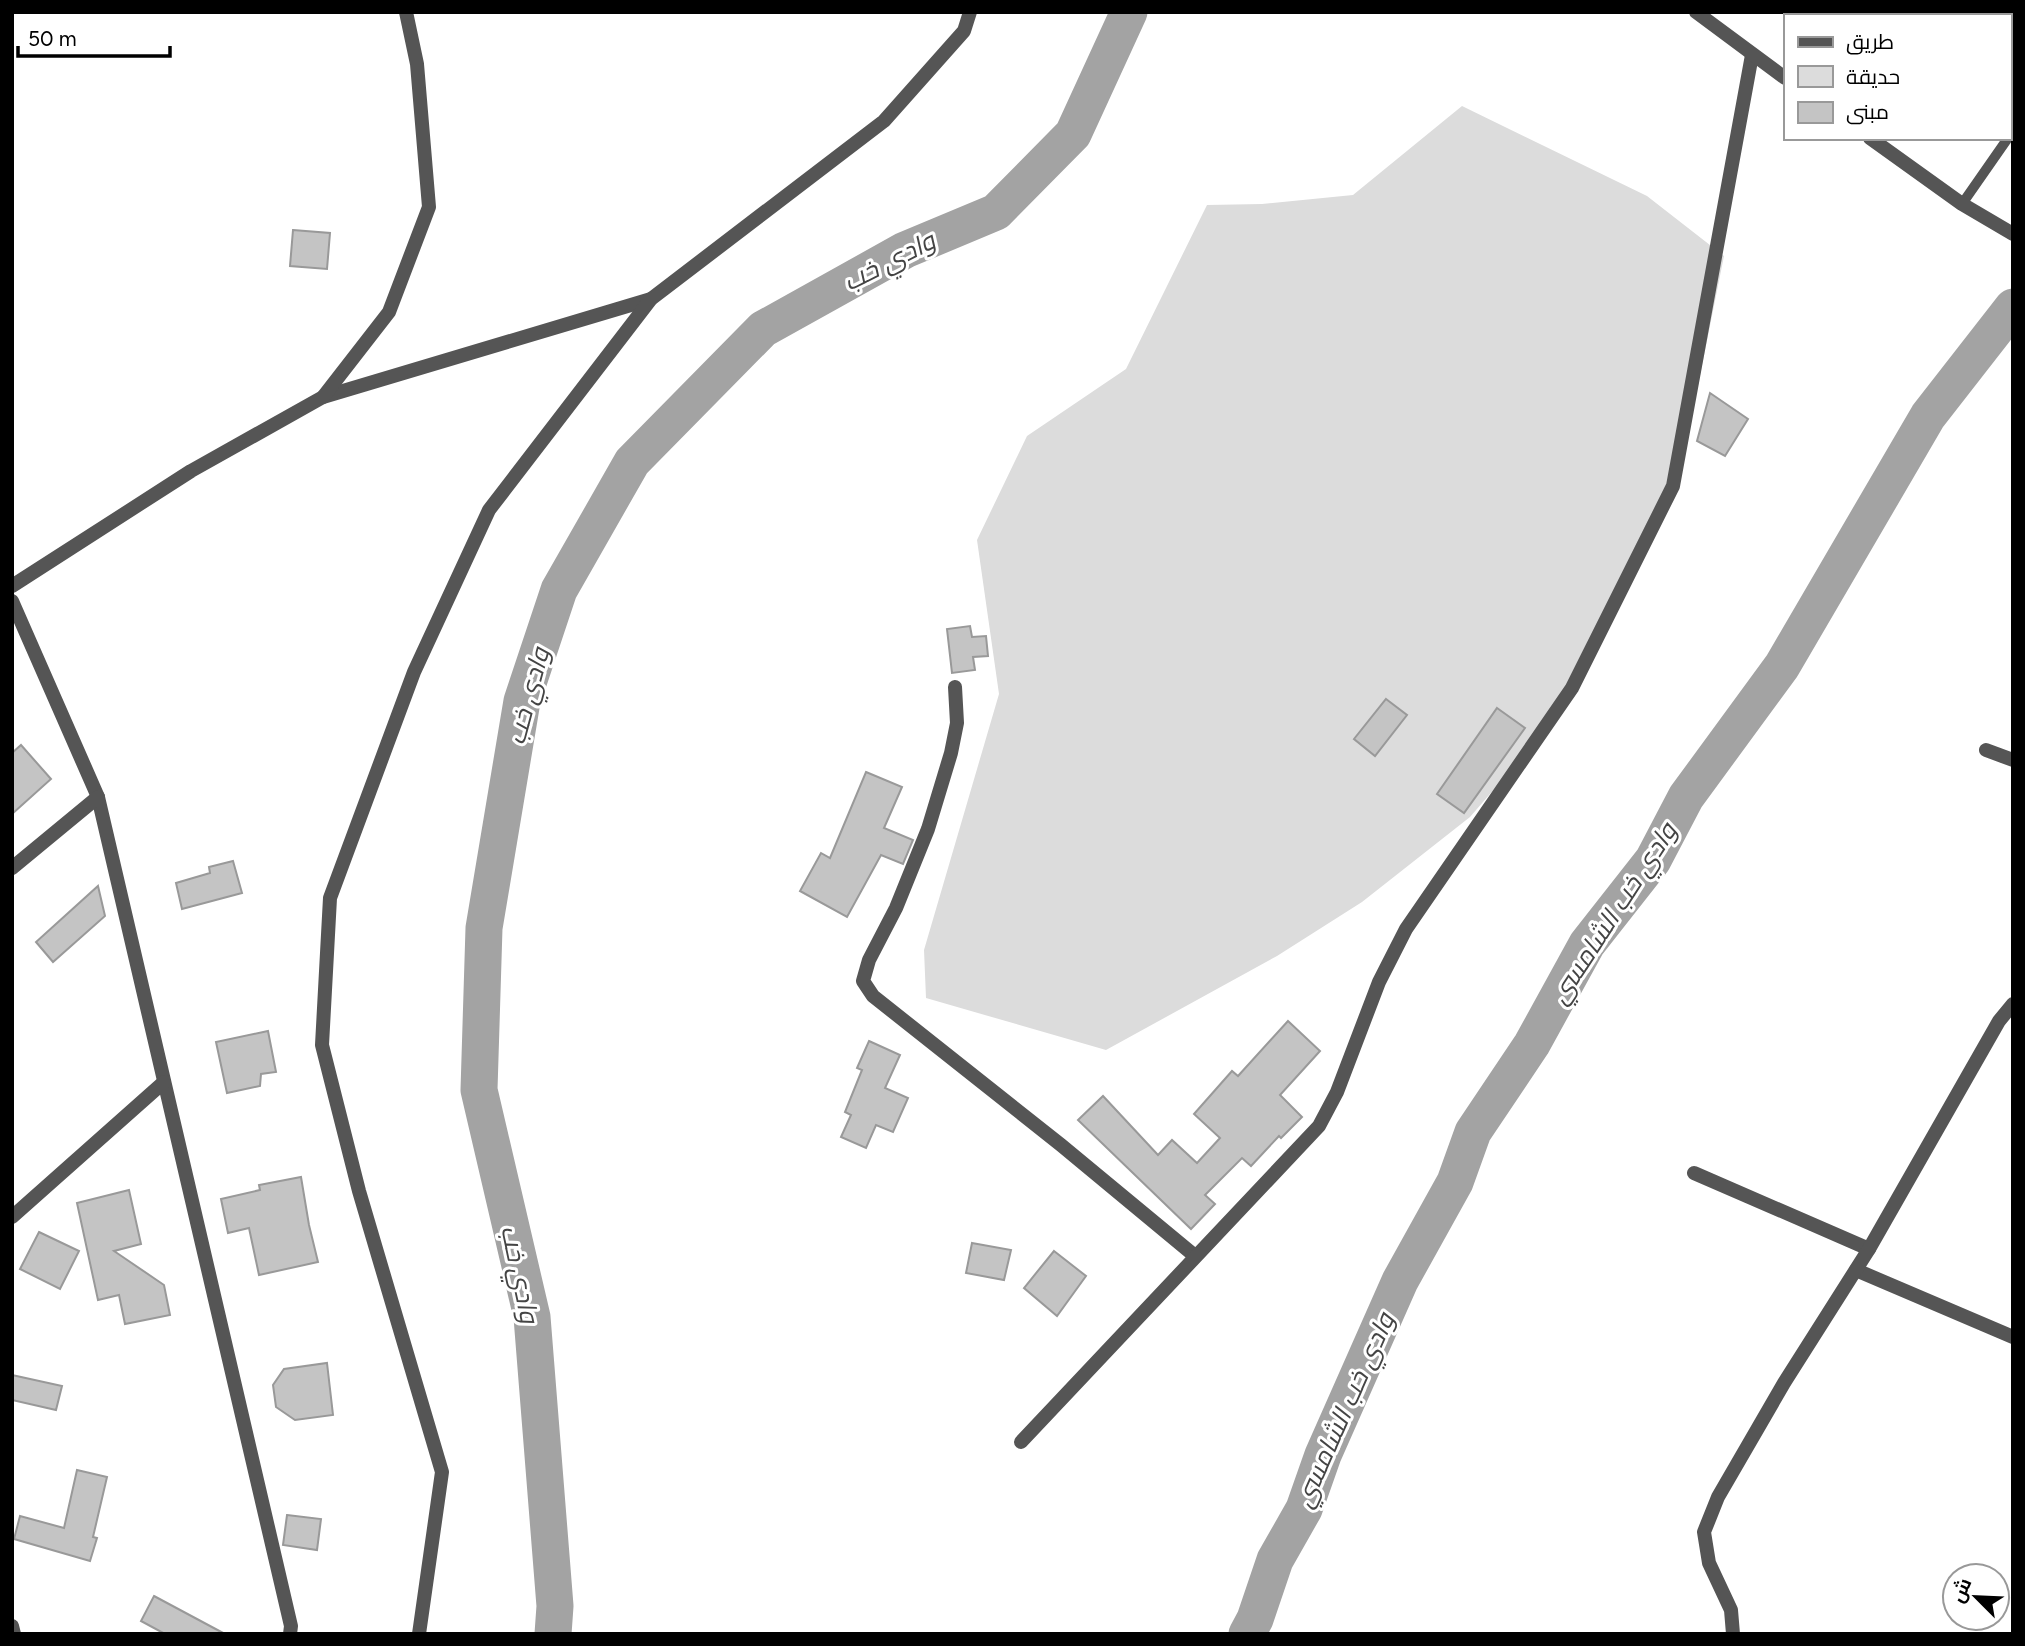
<svg xmlns="http://www.w3.org/2000/svg" width="2025" height="1646" viewBox="0 0 2025 1646" font-family="Figtree,Cairo,sans-serif">
	<style>
		.green { fill: #dcdcdc }
		.lines { fill: none; stroke-linecap: round; stroke-linejoin: round }
		.river { stroke: #a3a3a3; stroke-width: 37 }
		.building { fill: #c4c4c4; stroke: #999; stroke-width: 2 }
		.service { stroke: #555; stroke-width: 10 }
		.minor { stroke: #555; stroke-width: 14 }
		.tertiary { stroke: #555; stroke-width: 14 }
		.labels { text-anchor: middle; dominant-baseline: central; stroke-width: 6; stroke-linejoin: round; paint-order: stroke }
		.water-label { font-size: 26px; font-style: italic; fill: #444; stroke: #fff }
	</style>
	<rect width="100%" height="100%" fill="#fff"/>
	<!-- green -->
	<polygon class="green" points="1462,106 1647,196 1724,256 1676,495 1574,697 1470,817 1362,902 1277,956 1106,1050 926,998 924,950 999,694 977,540 1027,436 1126,369 1207,205 1262,204 1353,195"/>
	<g class="lines">
		<!-- river -->
		<g class="river">
			<polyline points="553,1634 555,1606 532,1317 479,1090 484,928 522,701 559,590 632,462 763,329 905,250 996,212 1073,134 1129,12"/>
			<polyline points="1247,1634 1255,1619 1275,1560 1304,1509 1323,1455 1400,1281 1455,1182 1473,1132 1532,1044 1587,944 1653,860 1686,797 1782,666 1928,416 2013,307"/>
		</g>
	</g>
	<!-- building -->
	<g class="building">
		<polygon points="293,230 330,233 327,269 290,266"/>
		<polygon points="1710,393 1748,419 1725,456 1697,441"/>
		<polygon points="970,626 972,637 986,636 988,656 973,657 975,670 952,673 947,629"/>
		<polygon points="1386,699 1407,715 1375,756 1354,739"/>
		<polygon points="1497,708 1525,728 1464,813 1437,794"/>
		<polygon points="21,745 51,779 12,814 12,753"/>
		<polygon points="866,772 902,787 884,828 913,840 903,864 881,855 847,917 800,891 821,853 830,858"/>
		<polygon points="233,861 242,893 182,909 176,883 210,873 209,867"/>
		<polygon points="98,886 105,916 53,962 36,942"/>
		<polygon points="1288,1021 1320,1051 1280,1095 1302,1117 1281,1138 1279,1136 1251,1166 1242,1158 1205,1195 1215,1204 1191,1229 1078,1120 1103,1096 1158,1155 1172,1140 1197,1163 1220,1138 1194,1114 1232,1071 1238,1076"/>
		<polygon points="268,1031 276,1072 261,1074 260,1086 227,1093 216,1042"/>
		<polygon points="869,1041 900,1055 885,1088 908,1098 893,1132 876,1125 866,1148 841,1137 851,1115 845,1112 862,1070 857,1068"/>
		<polygon points="301,1177 309,1225 318,1262 259,1275 249,1228 228,1233 221,1199 260,1190 259,1185"/>
		<polygon points="129,1190 141,1244 114,1251 164,1285 170,1315 125,1324 119,1295 98,1300 77,1203"/>
		<polygon points="39,1232 79,1251 60,1289 20,1269"/>
		<polygon points="972,1243 1011,1250 1004,1280 966,1273"/>
		<polygon points="1054,1251 1086,1276 1057,1316 1024,1288"/>
		<polygon points="327,1363 333,1415 295,1420 276,1407 273,1385 284,1369"/>
		<polygon points="12,1375 62,1386 56,1410 12,1400"/>
		<polygon points="77,1470 107,1477 93,1537 97,1538 90,1561 14,1539 20,1516 64,1528"/>
		<polygon points="287,1515 321,1519 317,1550 283,1545"/>
		<polygon points="154,1596 225,1634 165,1634 141,1621"/>
	</g>
	<g class="lines">
		<!-- service -->
		<polyline class="service" points="1962,204 2008,138"/>
		<!-- minor -->
		<g class="minor">
			<polyline points="323,397 651,299"/>
			<polyline points="12,601 98,797 291,1626 290,1634"/>
			<polyline points="955,687 957,723 951,753 928,829 896,908 869,960 863,981 873,996 1061,1145 1195,1256"/>
			<polyline points="1986,750 2013,760"/>
			<polyline points="12,868 98,797"/>
			<polyline points="1694,1173 1869,1249"/>
			<polyline points="12,1217 164,1082"/>
			<polyline points="1856,1270 2013,1337"/>
			<polyline points="1021,1442 1319,1126 1337,1092 1379,982 1406,929 1572,688 1673,486 1752,55"/>
			<polyline points="12,1626 14,1634"/>
			<polyline points="419,1634 442,1472 359,1191 322,1045 330,898 414,672 489,510 651,299 884,121 964,31 970,12"/>
		</g>
		<!-- tertiary -->
		<g class="tertiary">
			<polyline points="1696,12 1785,78"/>
			<polyline points="1870,138 1962,204 2013,234"/>
			<polyline points="12,586 191,471 323,397 389,312 429,207 417,64 406,12"/>
			<polyline points="1733,1634 1731,1610 1709,1563 1704,1532 1718,1497 1784,1383 1869,1249 1999,1021 2013,1004"/>
		</g>
	</g>
	<g class="labels">
		<!-- water labels -->
		<g class="water-label">
			<text transform="translate(889 261) rotate(-27)">وادي خب</text>
			<text transform="translate(528 696) rotate(-75)">وادي خب</text>
			<text transform="translate(1613 913) rotate(-57)">وادي خب الشامسي</text>
			<text transform="translate(520 1274) rotate(78)">وادي خب</text>
			<text transform="translate(1344 1410) rotate(-66)">وادي خب الشامسي</text>
		</g>
	</g>
	<!-- border -->
	<rect width="2025" height="1646" fill="none" stroke="#000000" stroke-width="28"/>
	<!-- legend -->
	<rect x="1784" y="14" width="228" height="126" fill="#ffffff" stroke="#999999" stroke-width="2"/>
	<rect x="1798" y="37" width="35" height="10" fill="#555555" stroke="#999999" stroke-width="2"/>
	<text x="1846" y="49" font-size="21" fill="#000000">طريق</text>
	<rect x="1798" y="66" width="35" height="21" fill="#dcdcdc" stroke="#999999" stroke-width="2"/>
	<text x="1846" y="84" font-size="21" fill="#000000">حديقة</text>
	<rect x="1798" y="102" width="35" height="21" fill="#c4c4c4" stroke="#999999" stroke-width="2"/>
	<text x="1846" y="119" font-size="21" fill="#000000">مبنى</text>
	<!-- north arrow -->
	<g transform="translate(1976 1597) rotate(294)"><circle r="33" fill="#ffffff" stroke="#999999" stroke-width="2"/>
	<path d="M0-5L12 26L0 18L-12 26Z" fill="#000000"/>
	<text y="-10" font-size="19" font-weight="bold" text-anchor="middle" fill="#000000">ش</text>
	</g>
	<!-- scale -->
	<path d="M18 46v10h152v-10" fill="none" stroke="#000000" stroke-width="3.5"/>
	<text x="28" y="46" font-size="21" fill="#000000" stroke="#ffffff" stroke-width="5" paint-order="stroke">50 m</text>
</svg>
